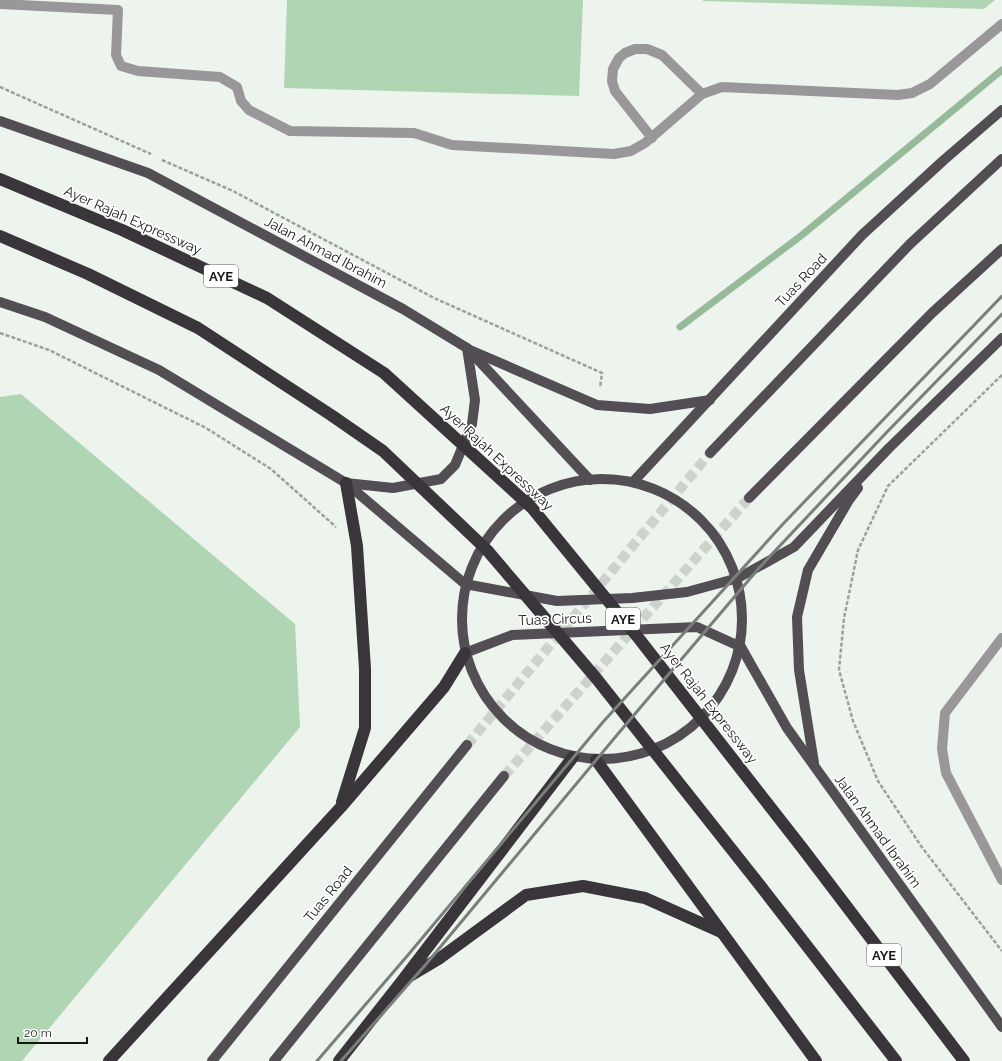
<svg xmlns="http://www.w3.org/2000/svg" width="1002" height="1061" viewBox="0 0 1002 1061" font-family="Raleway,sans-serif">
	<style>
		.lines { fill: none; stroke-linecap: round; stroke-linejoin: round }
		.stream { stroke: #97bb9a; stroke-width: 7 }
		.building { fill: #b0d5b3 }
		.major-tunnel { stroke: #cdd2cd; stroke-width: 10; stroke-dasharray: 10 5; stroke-linecap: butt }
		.path { stroke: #9da19d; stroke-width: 2.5; stroke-dasharray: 4 2; stroke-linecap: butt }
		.minor { stroke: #999799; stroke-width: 10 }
		.major { stroke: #524e53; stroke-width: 10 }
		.highway { stroke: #39353a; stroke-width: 12 }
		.rail { stroke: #7b7f7b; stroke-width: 3 }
		.labels { text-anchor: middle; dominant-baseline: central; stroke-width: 3.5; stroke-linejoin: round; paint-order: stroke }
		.shield { fill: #fff; stroke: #5c5d5c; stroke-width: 1 }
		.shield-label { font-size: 13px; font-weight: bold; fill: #161816 }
		.street-label { font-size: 14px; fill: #161816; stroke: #fff }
	</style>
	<rect width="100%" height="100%" fill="#edf3ed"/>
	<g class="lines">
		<!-- stream -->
		<polyline class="stream" points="680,327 802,235 1002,70"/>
	</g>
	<!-- building -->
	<g class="building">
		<polygon points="287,0 583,0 579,96 284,88"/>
		<polygon points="703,0 995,0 984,9 703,1"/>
		<polygon points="21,394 295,624 300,727 22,1061 0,1061 0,397"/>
	</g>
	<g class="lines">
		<!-- major-tunnel -->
		<g class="major-tunnel">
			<polyline points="467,745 710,453"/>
			<polyline points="504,776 749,498"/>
		</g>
		<!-- path -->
		<g class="path">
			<polyline points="0,87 151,154"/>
			<polyline points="162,160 233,191 434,298 602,373 600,388"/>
			<polyline points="0,333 49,350 206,428 271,469 336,527"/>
			<polyline points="1002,375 888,486 858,550 844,618 839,670 853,721 878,781 921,846 1002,951"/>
		</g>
		<!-- minor -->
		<g class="minor">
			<polyline points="0,4 118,10 116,55 121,66 138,71 220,77 237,87 241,101 249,110 290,131 414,133 452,145 614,154 631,151 645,143 702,94 722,87 898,95 912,93 930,84 1002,24"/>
			<polyline points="652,138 615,91 612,81 613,69 619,58 625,53 635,49 647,49 662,55 702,94"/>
			<polyline points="1002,638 945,713 942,749 946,773 1002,880"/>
		</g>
		<!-- major -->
		<g class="major">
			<polyline points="0,121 148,173 403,309 467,348 590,480"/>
			<polyline points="0,302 45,317 159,370 346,483 465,584 557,601 632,598 687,592 738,578 794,547 889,448 1002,338"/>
			<polyline points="470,350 597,405 650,409 710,400"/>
			<polyline points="710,453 910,244 1002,159"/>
			<circle cx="602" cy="619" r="140"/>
			<polyline points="633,482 862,235 945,159 1002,110"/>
			<polyline points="346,483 393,488 441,479 455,465 472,424 475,400 467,348"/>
			<polyline points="749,498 932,313 1002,249"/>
			<polyline points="741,647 787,728 815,767 1002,1027"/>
			<polyline points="465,653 512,635 697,627 741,647"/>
			<polyline points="814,763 799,670 797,617 808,570 849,500 858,488"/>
			<polyline points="212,1061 467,745"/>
			<polyline points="274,1061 504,776"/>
		</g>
		<!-- highway -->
		<g class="highway">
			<polyline points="0,179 122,230 267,298 384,373 532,508 640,640 803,849 964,1061"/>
			<polyline points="0,236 88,274 198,328 331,415 383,451 487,550 596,678 759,884 896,1061"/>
			<polyline points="596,760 816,1061"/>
			<polyline points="342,802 365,728 365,669 357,546 346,483"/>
			<polyline points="408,977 440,958 526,895 583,886 645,898 721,932"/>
			<polyline points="109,1061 341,807 444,687 465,653"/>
			<polyline points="339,1061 402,981 573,757"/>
		</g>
		<!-- rail -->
		<g class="rail">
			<polyline points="317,1061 408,955 603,722 783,524 1002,296"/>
			<polyline points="341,1061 427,963 617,735 759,568 886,433 1002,314"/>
		</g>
	</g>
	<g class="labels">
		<!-- shield labels -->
		<g class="shield">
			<rect x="204" y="265" width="34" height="22" rx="3"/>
			<rect x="606" y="608" width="34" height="22" rx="3"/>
			<rect x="867" y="944" width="34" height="22" rx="3"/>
		</g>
		<g class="shield-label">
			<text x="221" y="276">AYE</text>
			<text x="623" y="619">AYE</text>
			<text x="884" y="955">AYE</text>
		</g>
		<!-- street labels -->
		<g class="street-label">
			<text transform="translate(133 220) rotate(24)">Ayer Rajah Expressway</text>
			<text transform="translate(326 252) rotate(28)">Jalan Ahmad Ibrahim</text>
			<text transform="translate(801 280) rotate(-47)">Tuas Road</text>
			<text transform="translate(497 457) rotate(43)">Ayer Rajah Expressway</text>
			<text transform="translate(555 619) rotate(-2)">Tuas Circus</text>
			<text transform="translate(709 703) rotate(52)">Ayer Rajah Expressway</text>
			<text transform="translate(878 831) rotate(54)">Jalan Ahmad Ibrahim</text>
			<text transform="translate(328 894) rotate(-51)">Tuas Road</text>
		</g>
	</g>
	<!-- scale -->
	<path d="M18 1037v6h69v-6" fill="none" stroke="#161816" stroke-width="2"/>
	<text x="24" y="1037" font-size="12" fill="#161816" stroke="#ffffff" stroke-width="3" paint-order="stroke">20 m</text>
</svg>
